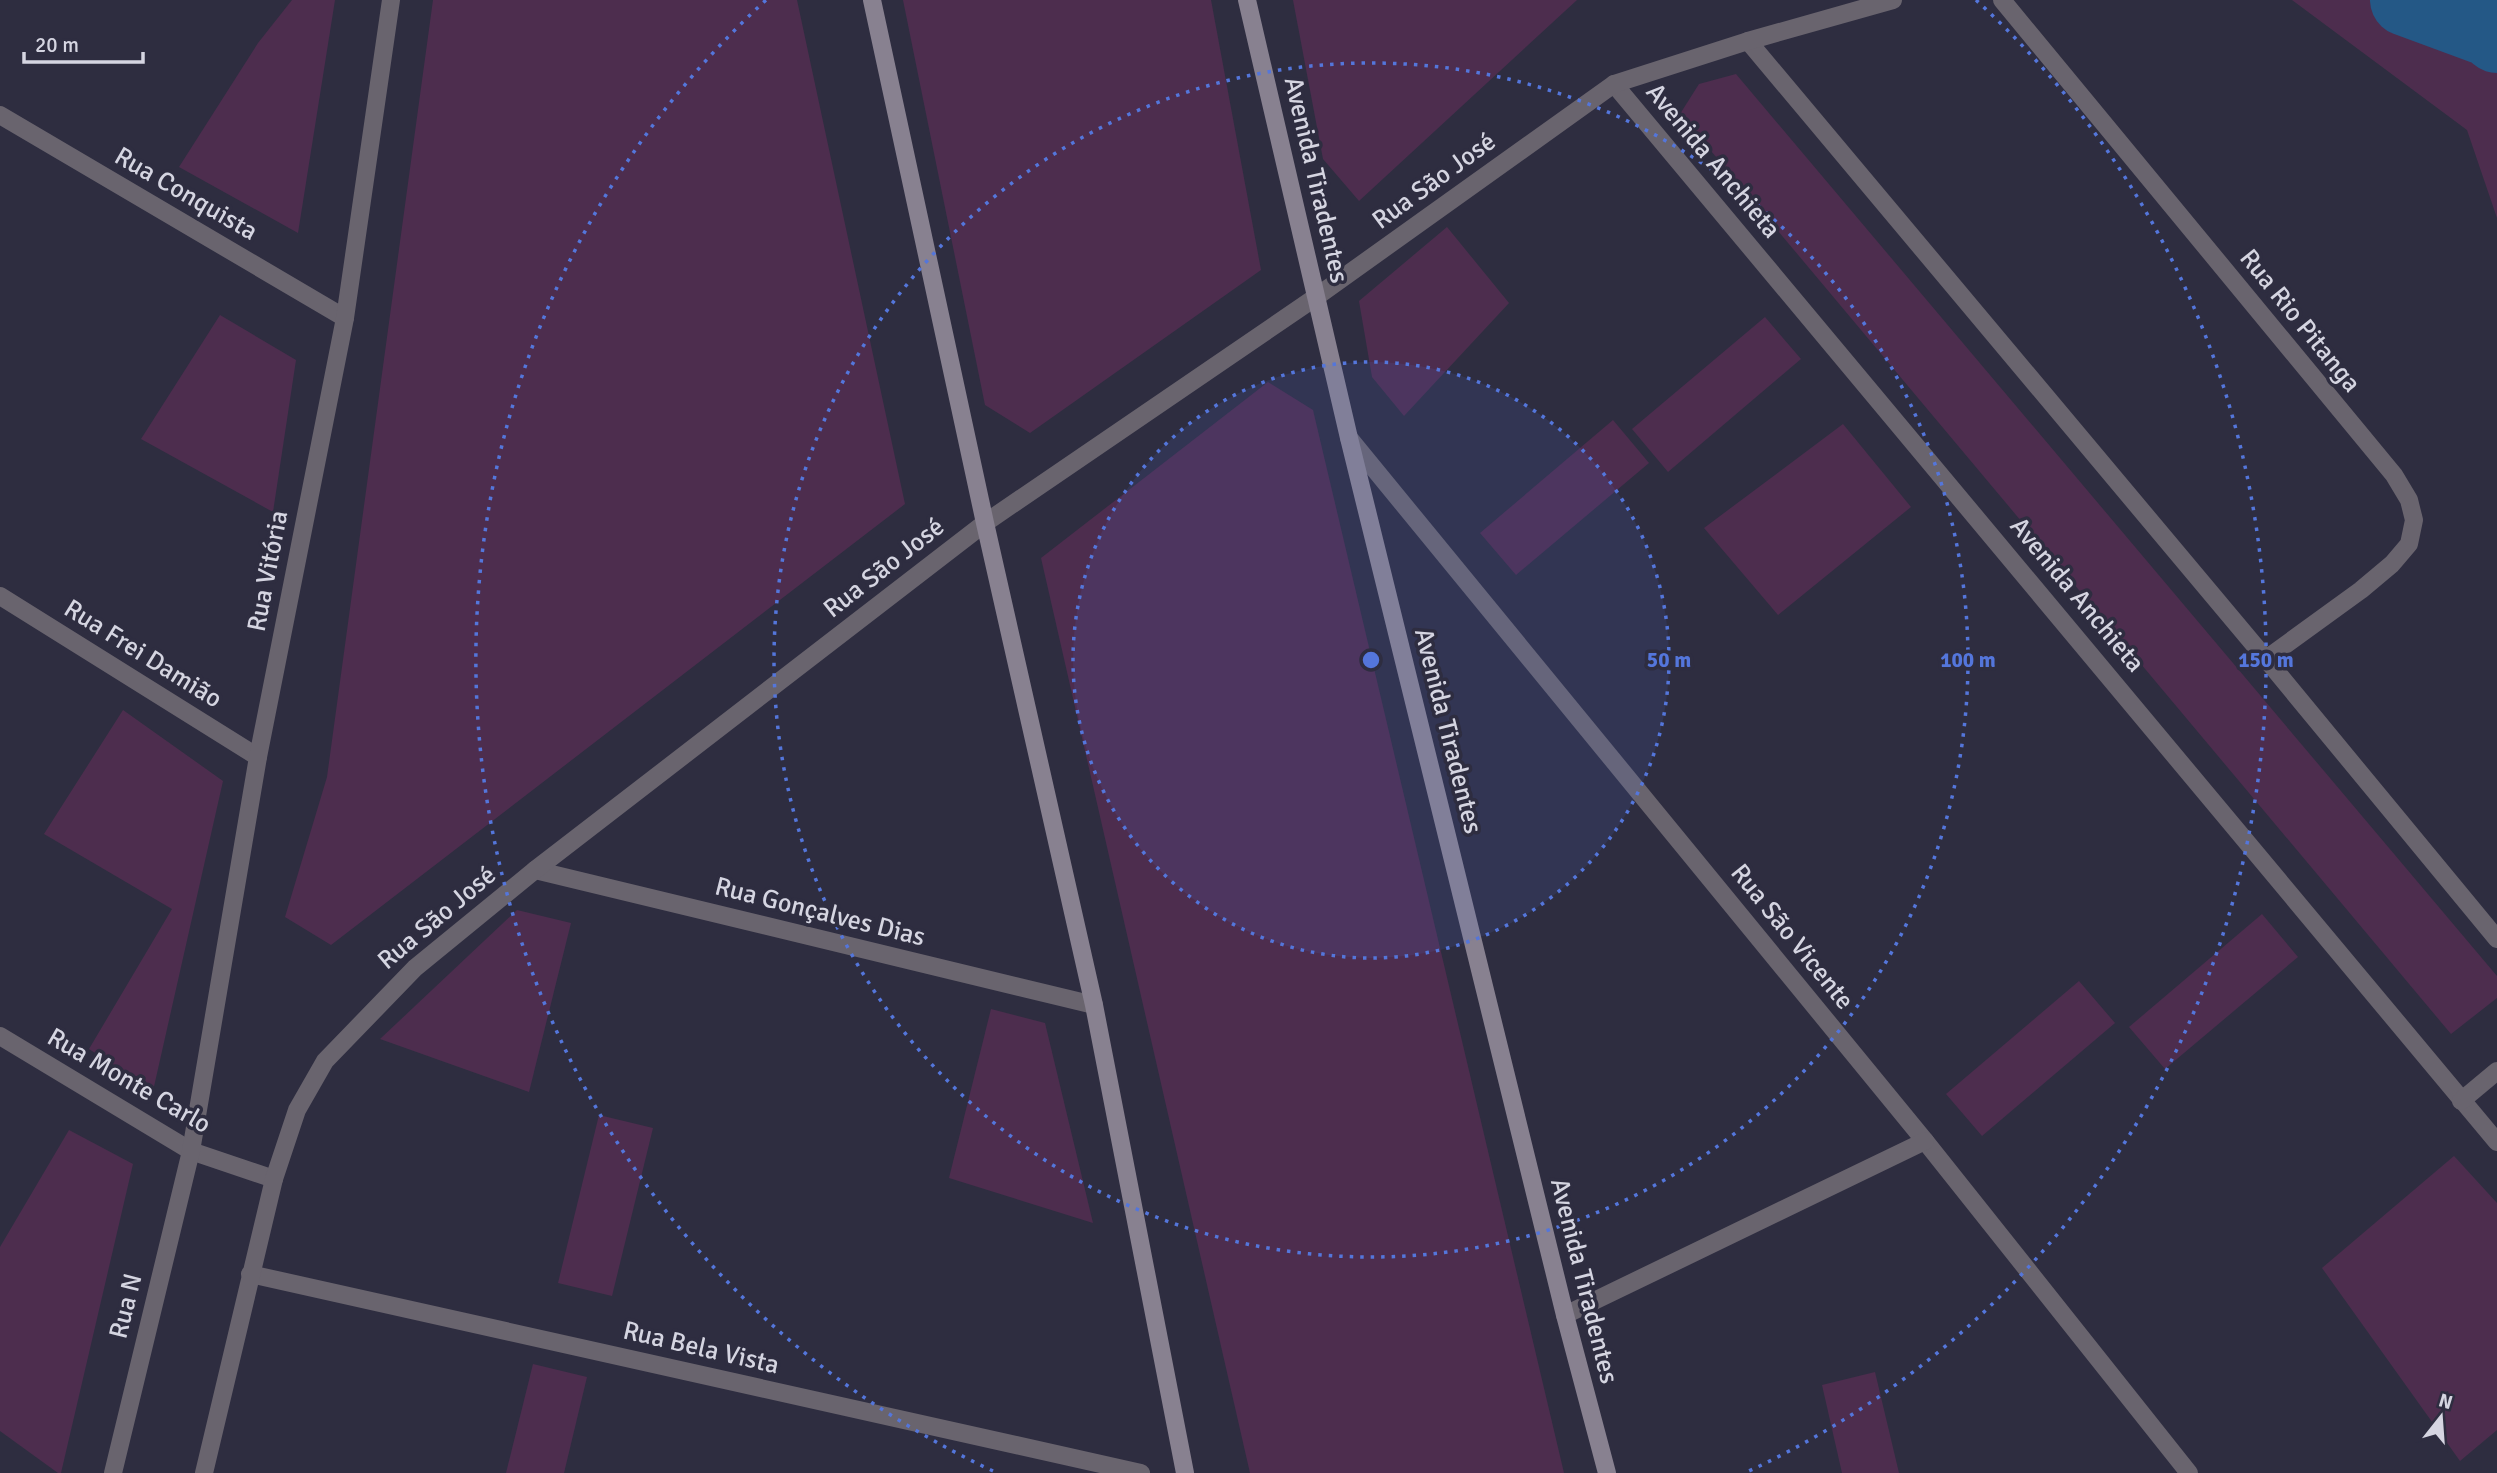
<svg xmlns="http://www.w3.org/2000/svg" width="2497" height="1473" viewBox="0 0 2497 1473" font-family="Signika,sans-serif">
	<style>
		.green { fill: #4d2d4e }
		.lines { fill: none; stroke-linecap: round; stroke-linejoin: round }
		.river { stroke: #245886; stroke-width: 72 }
		.street { stroke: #69646e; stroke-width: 18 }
		.secondary { stroke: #888190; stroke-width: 18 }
		.ring { fill: none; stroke: #5476db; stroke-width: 3.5; stroke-dasharray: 3.5 7 }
		.labels { text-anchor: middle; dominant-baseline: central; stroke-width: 7; stroke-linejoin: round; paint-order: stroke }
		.street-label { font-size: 26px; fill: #d5d5e1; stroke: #2e2d40 }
		.centre { fill: #5476db; stroke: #2e2d40; stroke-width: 3.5 }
		.ring-label { font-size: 21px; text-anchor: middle; font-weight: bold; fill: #5476db; stroke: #2e2d40; stroke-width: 7; stroke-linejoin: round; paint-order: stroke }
	</style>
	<rect width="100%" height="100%" fill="#2e2d40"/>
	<!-- green -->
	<g class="green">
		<polygon points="292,0 335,0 298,233 179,167 258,43"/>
		<polygon points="433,0 797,0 905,504 331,945 285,917 327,777"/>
		<polygon points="903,0 1211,0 1261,270 1030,433 985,405"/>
		<polygon points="1293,0 1577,0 1359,201 1323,159"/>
		<polygon points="2292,0 2497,0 2497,218 2467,130"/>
		<polygon points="1736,74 2497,976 2497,998 2451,1034 1680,114 1699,84"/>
		<polygon points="1447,227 1509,303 1404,416 1372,377 1359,301"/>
		<polygon points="220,315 296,360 273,512 141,439"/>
		<polygon points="1765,317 1801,359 1668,472 1632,429"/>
		<polygon points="1268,382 1313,410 1564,1473 1250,1473 1041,558"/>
		<polygon points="1613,420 1649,463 1516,575 1480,533"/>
		<polygon points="1843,424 1911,507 1778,615 1704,528"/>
		<polygon points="123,710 223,781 153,1091 89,1049 172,909 44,834"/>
		<polygon points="517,910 571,923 529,1092 380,1039"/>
		<polygon points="2262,914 2298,957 2165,1069 2129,1027"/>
		<polygon points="2079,981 2115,1023 1982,1136 1946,1094"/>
		<polygon points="991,1009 1045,1023 1093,1223 949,1178"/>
		<polygon points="599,1115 653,1128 612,1296 558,1283"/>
		<polygon points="69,1130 133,1164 61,1473 58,1473 0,1431 0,1247"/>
		<polygon points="2454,1156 2497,1203 2497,1430 2460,1461 2322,1268"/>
		<polygon points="533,1364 587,1377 564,1473 506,1473"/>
		<polygon points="1875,1372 1899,1473 1842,1473 1822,1385"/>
	</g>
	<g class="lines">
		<!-- river -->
		<polyline class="river" points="2406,0 2490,31 2497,37"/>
		<!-- street -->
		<g class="street">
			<polyline points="2002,0 2394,475 2409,500 2414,520 2409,544 2392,564 2361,590 2266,659"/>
			<polyline points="1748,41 2266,659 2497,939"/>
			<polyline points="1614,84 2497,1142"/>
			<polyline points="0,115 345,318"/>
			<polyline points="1349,438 1925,1141 2189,1473"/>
			<polyline points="0,596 258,757"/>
			<polyline points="535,870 1094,1005"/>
			<polyline points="0,1036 191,1151 274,1179"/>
			<polyline points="2461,1101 2497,1071"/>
			<polyline points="250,1274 1141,1473"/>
			<polyline points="1565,1315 1925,1141"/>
			<polyline points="113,1473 191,1151 258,757 345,318 391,0"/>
			<polyline points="204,1473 274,1179 297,1110 325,1061 415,968 535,870 985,523 1316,297 1614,84 1748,41 1893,0"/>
		</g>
		<!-- secondary -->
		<g class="secondary">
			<polyline points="872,0 985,523 1094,1005 1185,1473"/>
			<polyline points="1247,0 1349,438 1565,1315 1607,1473"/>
		</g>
	</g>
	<!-- distance rings -->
	<circle cx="1371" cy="660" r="298" fill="#5476db" fill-opacity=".12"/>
	<g class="ring">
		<circle cx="1371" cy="660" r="298"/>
		<circle cx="1371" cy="660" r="597"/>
		<path d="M993 1471A895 895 0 0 1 766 0M1976 0A895 895 0 0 1 1749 1471"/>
	</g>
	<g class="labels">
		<!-- street labels -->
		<g class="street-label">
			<text transform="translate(1713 161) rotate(50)">Avenida Anchieta</text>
			<text transform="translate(1316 180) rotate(77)">Avenida Tiradentes</text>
			<text transform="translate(1434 181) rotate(-36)">Rua São José</text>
			<text transform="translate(186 194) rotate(30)">Rua Conquista</text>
			<text transform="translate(2300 321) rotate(51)">Rua Rio Pitanga</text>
			<text transform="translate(884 568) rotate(-38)">Rua São José</text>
			<text transform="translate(268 571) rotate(-79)">Rua Vitória</text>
			<text transform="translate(2077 595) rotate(50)">Avenida Anchieta</text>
			<text transform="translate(143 654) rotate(32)">Rua Frei Damião</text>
			<text transform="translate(1448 731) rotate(76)">Avenida Tiradentes</text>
			<text transform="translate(820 912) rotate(14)">Rua Gonçalves Dias</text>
			<text transform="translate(437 918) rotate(-40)">Rua São José</text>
			<text transform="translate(1792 937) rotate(51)">Rua São Vicente</text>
			<text transform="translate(129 1081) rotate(30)">Rua Monte Carlo</text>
			<text transform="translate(1584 1281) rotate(76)">Avenida Tiradentes</text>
			<text transform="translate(126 1306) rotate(-76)">Rua N</text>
			<text transform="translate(701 1348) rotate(13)">Rua Bela Vista</text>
		</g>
	</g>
	<circle cx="1371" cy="660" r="10" class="centre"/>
	<g class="ring-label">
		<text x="1669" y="667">50 m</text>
		<text x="1968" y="667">100 m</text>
		<text x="2266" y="667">150 m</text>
	</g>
	<!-- north arrow -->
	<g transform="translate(2441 1417) rotate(17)" stroke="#2e2d40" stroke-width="5" paint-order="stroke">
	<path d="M0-5L12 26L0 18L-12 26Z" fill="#d5d5e1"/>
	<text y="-10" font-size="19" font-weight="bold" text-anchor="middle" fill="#d5d5e1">N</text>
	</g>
	<!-- scale -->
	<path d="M24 52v10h119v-10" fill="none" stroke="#d5d5e1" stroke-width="3.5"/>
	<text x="35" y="52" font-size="21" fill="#d5d5e1" stroke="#2e2d40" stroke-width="5" paint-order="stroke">20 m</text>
</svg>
